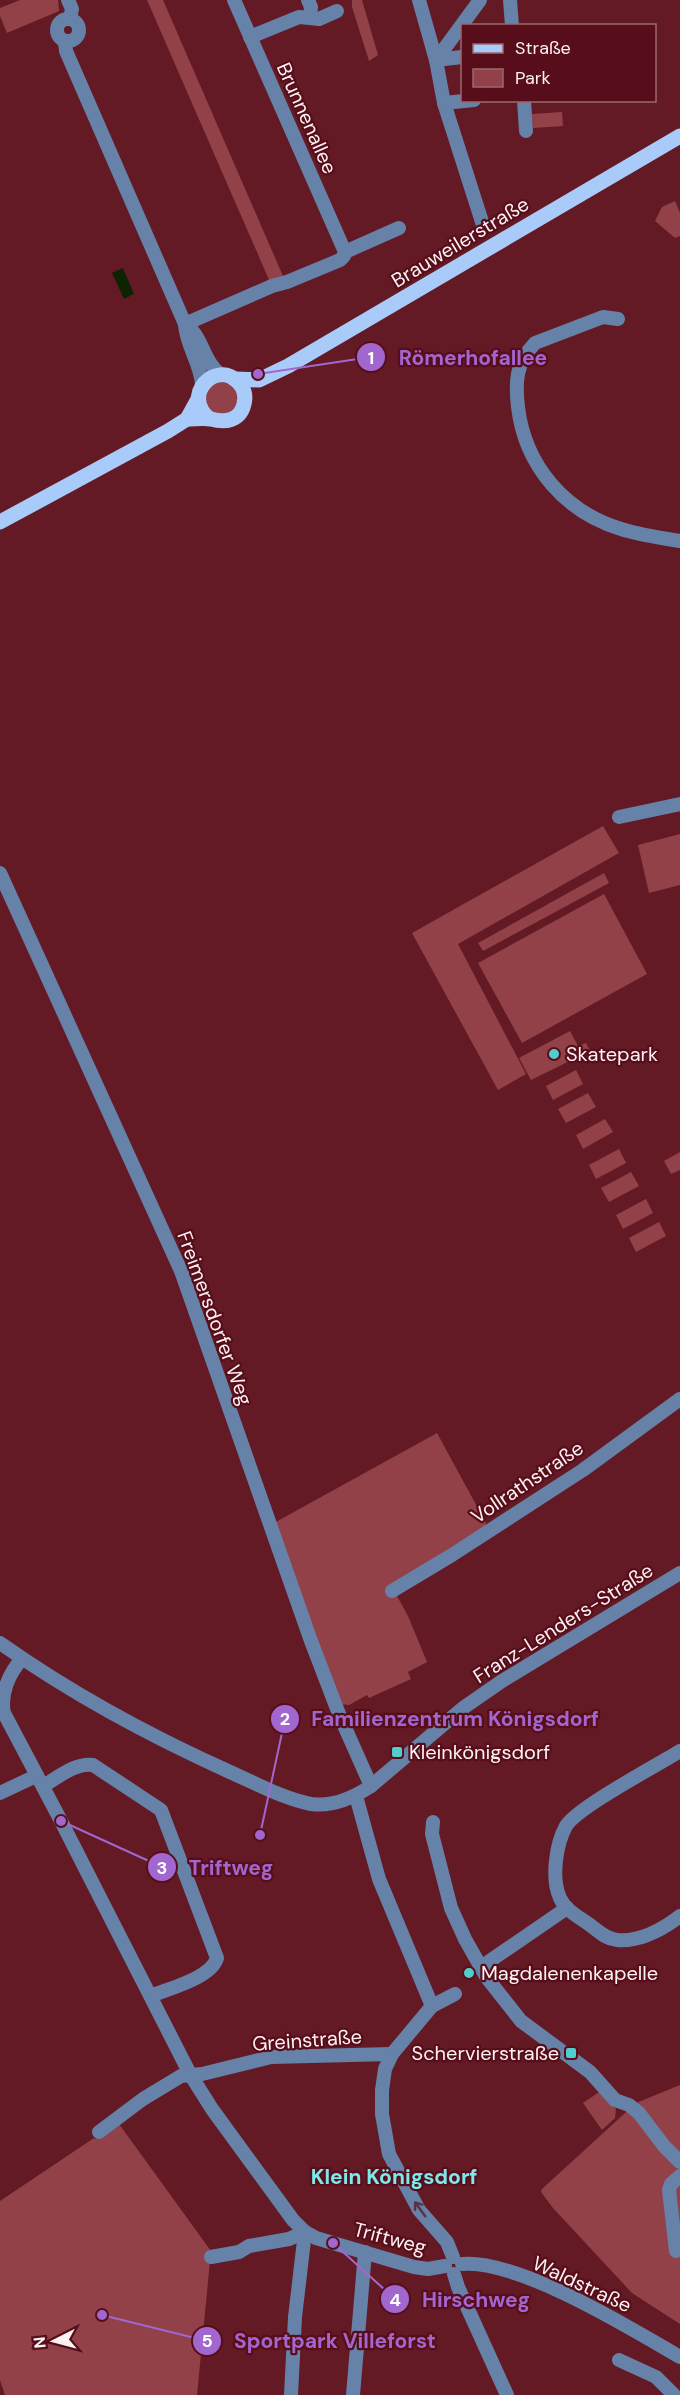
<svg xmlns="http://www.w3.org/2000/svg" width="680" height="2395" viewBox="0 0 680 2395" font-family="'DM Sans',sans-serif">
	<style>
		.green { fill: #924148 }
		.water { fill: #0e2204 }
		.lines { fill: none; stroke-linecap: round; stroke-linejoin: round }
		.minor { stroke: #6782a8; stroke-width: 14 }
		.major { stroke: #a9cbf9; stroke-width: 15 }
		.oneway { stroke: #5c3045 }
		.poi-dot { fill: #52cdcf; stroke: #570d1a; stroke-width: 2 }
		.labels { text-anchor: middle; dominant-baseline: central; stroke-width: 4.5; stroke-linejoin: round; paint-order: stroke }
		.street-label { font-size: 20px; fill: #fcf2f2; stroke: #570d1a }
		.poi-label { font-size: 20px; fill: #fcf2f2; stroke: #570d1a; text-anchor: start }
		.neighbourhood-label { font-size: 21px; font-weight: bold; fill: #7ce9ea; stroke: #570d1a }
		.leader { fill: none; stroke: #a267ce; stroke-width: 2 }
		.callout-dot { fill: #a267ce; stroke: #570d1a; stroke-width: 2 }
		.mark-label { font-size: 18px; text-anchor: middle; font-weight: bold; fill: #fff }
		.callout-label { font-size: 21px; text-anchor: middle; font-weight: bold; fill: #a267ce; stroke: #570d1a; stroke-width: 4.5; stroke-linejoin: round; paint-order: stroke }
	</style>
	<rect width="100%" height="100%" fill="#631a24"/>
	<!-- green -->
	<g class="green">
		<polygon points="20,0 58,0 59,11 7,33 0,16 0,8"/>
		<polygon points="147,0 163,0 283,276 270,282"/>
		<polygon points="352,0 362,0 378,55 369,61 352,7"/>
		<polygon points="562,112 563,126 533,128 532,114"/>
		<polygon points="675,201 680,213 680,236 675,238 655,221 662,207"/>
		<path d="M219,382C238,383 242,398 232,412L217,416L204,402L210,386Z"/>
		<polygon points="603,826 619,853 458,944 526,1074 498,1090 412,933"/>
		<polygon points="680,834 680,885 649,893 638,845"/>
		<polygon points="604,873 609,883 483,951 478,943"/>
		<polygon points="604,894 647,974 522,1043 478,963"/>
		<polygon points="570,1031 578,1046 586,1043 590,1051 531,1080 519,1058"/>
		<polygon points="576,1070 583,1084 553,1100 546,1086"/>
		<polygon points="588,1093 596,1107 566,1123 558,1109"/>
		<polygon points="605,1119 613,1132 583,1149 576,1135"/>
		<polygon points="619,1149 626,1163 596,1179 589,1165"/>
		<polygon points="680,1152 680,1170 671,1174 664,1161"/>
		<polygon points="631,1172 639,1186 609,1202 601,1188"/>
		<polygon points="646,1199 653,1213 623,1229 616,1215"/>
		<polygon points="659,1222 666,1236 636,1252 629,1238"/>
		<polygon points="437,1433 486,1523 484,1531 392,1587 408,1616 427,1662 408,1672 411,1679 369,1698 367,1695 349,1705 341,1704 274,1523"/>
		<polygon points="680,2085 680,2324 632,2293 553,2208 541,2192 542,2189 636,2103"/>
		<polygon points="602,2090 616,2109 615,2118 602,2130 583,2103"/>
		<polygon points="119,2124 211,2251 197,2395 5,2395 0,2380 0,2201 94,2138 95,2139"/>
	</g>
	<!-- water -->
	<polygon class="water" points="123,268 134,294 124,299 112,273"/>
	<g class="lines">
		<!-- minor -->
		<g class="minor">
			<polyline points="68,0 72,9 70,19"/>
			<polyline points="234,0 345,252"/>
			<polyline points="419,0 436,60 444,103 483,225"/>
			<polyline points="510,0 512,26"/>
			<polyline points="310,18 319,19 337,11"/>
			<circle cx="68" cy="30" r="11"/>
			<polyline points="250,37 299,17 310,18 311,7 308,0"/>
			<path d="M65,41L66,51L185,324C186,346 201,363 202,385"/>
			<polyline points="436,60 480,0"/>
			<polyline points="436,60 462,57"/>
			<polyline points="524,100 526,131"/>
			<polyline points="444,103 474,100"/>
			<path d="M618,319L603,317L535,343C516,363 515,381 518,407C525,466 565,512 621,529C640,535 661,538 680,541"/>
			<polyline points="185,324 272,286 287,282 340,260 344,256 345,252 399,228"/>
			<path d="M185,324C203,336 203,362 221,375"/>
			<polyline points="619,817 680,804"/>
			<polyline points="0,873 181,1271 311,1641 339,1714 371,1786"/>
			<polyline points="392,1591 452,1555 583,1470 680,1399"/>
			<path d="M0,1643C72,1694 150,1736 230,1772C255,1783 284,1799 311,1804C333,1807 353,1798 371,1786L463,1708L502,1681L680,1573"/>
			<path d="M22,1659C9,1673 0,1694 4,1713L61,1821L190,2074L212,2109L293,2220L305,2232L316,2238L414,2267L428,2269L445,2266"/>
			<path d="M680,1751C656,1766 578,1807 566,1826C556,1844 551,1879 560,1898C565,1910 579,1917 590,1925C598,1931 606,1939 617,1940C640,1942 663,1929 680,1916"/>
			<path d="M43,1786C57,1778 76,1762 93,1765L161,1810L217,1958C211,1978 170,1988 151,1996"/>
			<polyline points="0,1793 36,1776"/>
			<polyline points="356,1796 379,1879 432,2006"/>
			<polyline points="433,1822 432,1834 451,1908 465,1939 487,1978 521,2021 590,2072 615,2100 629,2105 639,2113 664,2146 680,2162"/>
			<polyline points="481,1967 567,1908"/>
			<polyline points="99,2132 143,2099 181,2076 202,2074 271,2057 392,2054"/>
			<polyline points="676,2251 669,2190 671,2184 680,2176"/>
			<polyline points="211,2257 239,2252 249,2246 289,2239 305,2232"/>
			<polyline points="453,2257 447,2242 419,2210 389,2154 382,2114 382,2090 385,2069 392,2054 432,2006 455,1994"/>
			<path d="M462,2264C518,2259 630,2328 680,2357"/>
			<polyline points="454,2274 458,2287 507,2395"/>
			<polyline points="619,2360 656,2377 674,2395"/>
			<polyline points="291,2395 295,2317 305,2232"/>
			<polyline points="353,2395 365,2252"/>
		</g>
		<!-- major -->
		<g class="major">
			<polyline points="234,379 259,380 288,366 680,136"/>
			<path d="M187,419C195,419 204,418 211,419C225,423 240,421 244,404C246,396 244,388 238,382C216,359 180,396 210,419"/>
			<polyline points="0,522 168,431 187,419 198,399"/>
		</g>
	</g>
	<!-- one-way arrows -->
	<defs><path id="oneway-shaft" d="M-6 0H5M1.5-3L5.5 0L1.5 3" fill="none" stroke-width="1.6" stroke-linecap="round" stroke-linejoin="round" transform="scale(1.5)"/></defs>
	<use class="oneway" href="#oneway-shaft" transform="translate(420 2209) rotate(-126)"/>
	<!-- markers -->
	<g class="poi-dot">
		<circle cx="554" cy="1054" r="6"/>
		<rect x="391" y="1746" width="12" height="12" rx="3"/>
		<circle cx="469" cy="1973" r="6"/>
		<rect x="565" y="2047" width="12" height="12" rx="3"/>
	</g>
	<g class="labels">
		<!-- street labels -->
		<g class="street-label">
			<text transform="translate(307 118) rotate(66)">Brunnenallee</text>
			<text transform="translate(460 242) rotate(-31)">Brauweilerstraße</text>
			<text transform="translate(215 1318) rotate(70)">Freimersdorfer Weg</text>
			<text transform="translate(527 1482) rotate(-34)">Vollrathstraße</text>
			<text transform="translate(563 1623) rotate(-32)">Franz-Lenders-Straße</text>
			<text transform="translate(307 2040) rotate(-4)">Greinstraße</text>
			<text transform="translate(390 2238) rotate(15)">Triftweg</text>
			<text transform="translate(582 2284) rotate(25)">Waldstraße</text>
		</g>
		<!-- poi labels -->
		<g class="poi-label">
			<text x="566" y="1054">Skatepark</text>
			<text x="409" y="1752">Kleinkönigsdorf</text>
			<text x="481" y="1973">Magdalenenkapelle</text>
			<text x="559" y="2053" text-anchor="end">Schervierstraße</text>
		</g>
		<!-- neighbourhood labels -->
		<g class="neighbourhood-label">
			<text x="394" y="2177">Klein Königsdorf</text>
		</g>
	</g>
	<!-- callouts -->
	<path class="leader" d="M258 374L371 357M260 1835L285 1719M61 1821L162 1867M333 2243L395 2299M102 2315L207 2341"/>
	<g class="callout-dot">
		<circle cx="258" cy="374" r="6"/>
		<circle cx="260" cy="1835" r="6"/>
		<circle cx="61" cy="1821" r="6"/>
		<circle cx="333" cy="2243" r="6"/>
		<circle cx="102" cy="2315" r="6"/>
		<circle cx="371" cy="357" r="15"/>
		<circle cx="285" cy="1719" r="15"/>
		<circle cx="162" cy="1867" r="15"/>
		<circle cx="395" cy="2299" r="15"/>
		<circle cx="207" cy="2341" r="15"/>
	</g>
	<g class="mark-label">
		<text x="371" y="364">1</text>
		<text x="285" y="1725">2</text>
		<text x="162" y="1874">3</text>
		<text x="395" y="2306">4</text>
		<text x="207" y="2347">5</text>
	</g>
	<g class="callout-label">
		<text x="473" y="365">Römerhofallee</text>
		<text x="455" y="1726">Familienzentrum Königsdorf</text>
		<text x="231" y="1875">Triftweg</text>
		<text x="476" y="2307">Hirschweg</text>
		<text x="335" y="2348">Sportpark Villeforst</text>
	</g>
	<!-- legend -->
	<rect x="461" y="24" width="195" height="78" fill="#570d1a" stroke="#996970" stroke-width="1.5"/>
	<rect x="473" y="44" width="30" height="9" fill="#a9cbf9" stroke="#996970" stroke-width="1.5"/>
	<text x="515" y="54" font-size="18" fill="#fcf2f2">Straße</text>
	<rect x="473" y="69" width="30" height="18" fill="#924148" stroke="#996970" stroke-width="1.5"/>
	<text x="515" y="84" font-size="18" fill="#fcf2f2">Park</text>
	<!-- north arrow -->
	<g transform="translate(54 2341) rotate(264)" stroke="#570d1a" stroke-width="4.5" paint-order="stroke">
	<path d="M0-4.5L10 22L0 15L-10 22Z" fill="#fcf2f2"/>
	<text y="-9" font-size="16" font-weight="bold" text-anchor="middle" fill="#fcf2f2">N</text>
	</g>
</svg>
